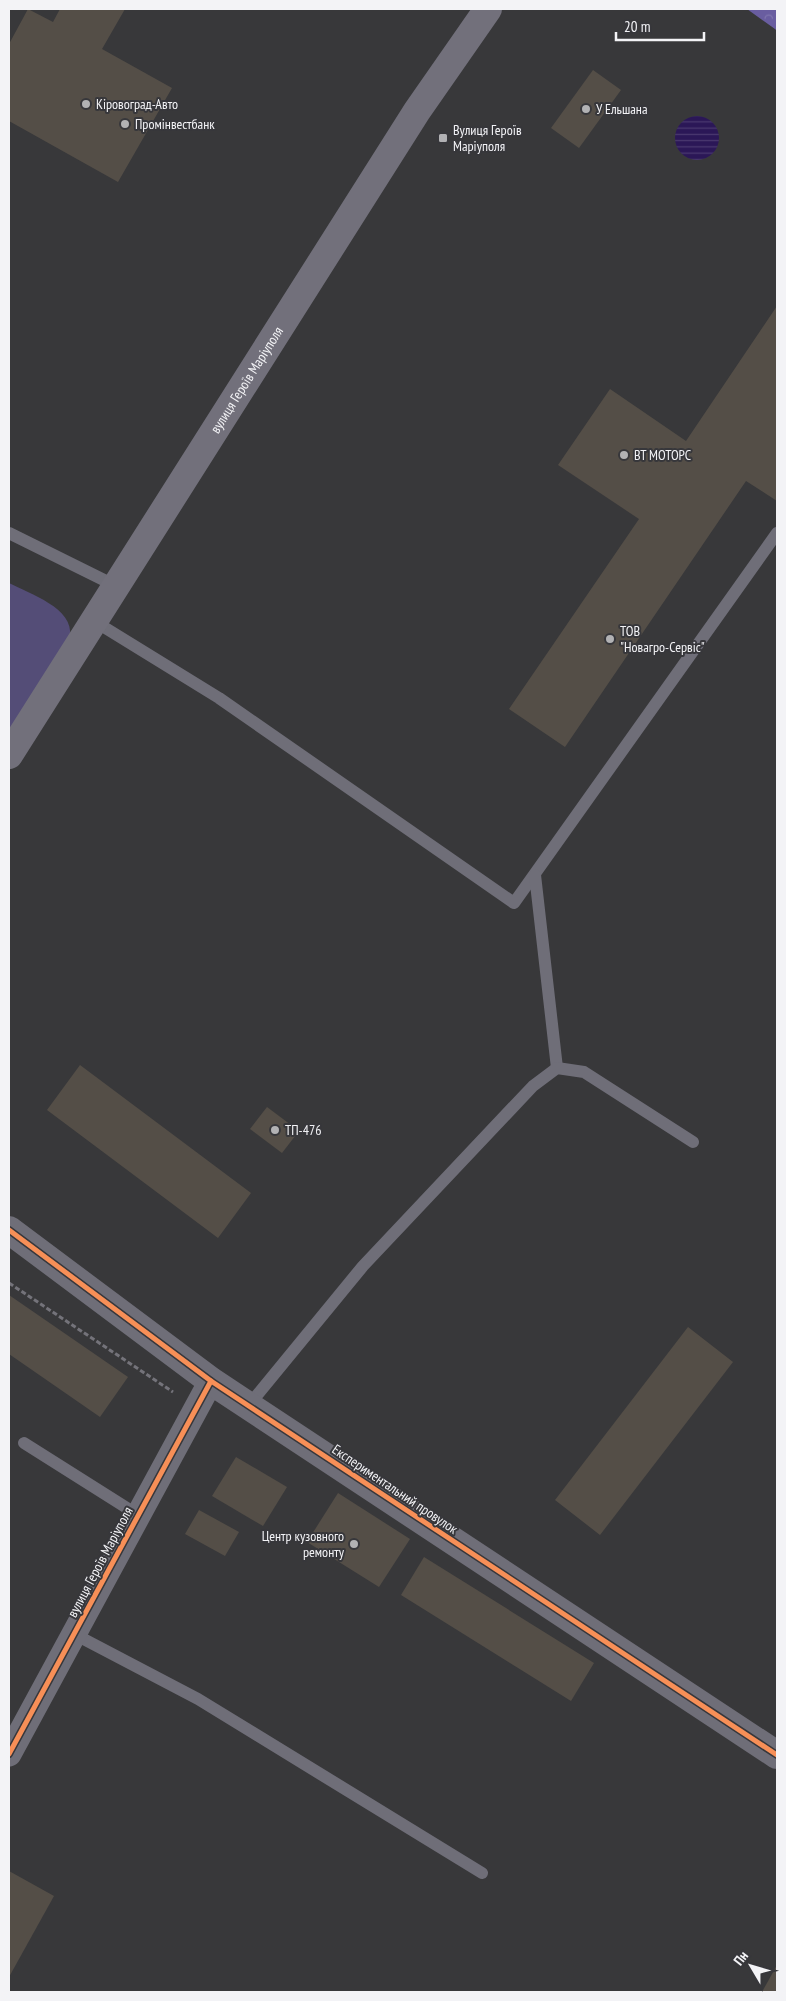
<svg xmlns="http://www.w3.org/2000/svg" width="786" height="2001" viewBox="0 0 786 2001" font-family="'PT Sans Narrow',sans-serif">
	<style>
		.green { fill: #544d77 }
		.forest { fill: url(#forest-crowns) }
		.water { fill: url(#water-rules) }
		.building { fill: #544e47 }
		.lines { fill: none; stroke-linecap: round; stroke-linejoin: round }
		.path { stroke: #74737a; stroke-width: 3; stroke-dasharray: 5 2.5; stroke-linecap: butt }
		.service { stroke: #6f6e78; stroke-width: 12 }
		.minor { stroke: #6f6e78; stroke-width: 25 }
		.tertiary { stroke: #6f6e78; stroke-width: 28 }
		.secondary { stroke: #72707b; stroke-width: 28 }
		.cycleway-casing { stroke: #37373b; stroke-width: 8 }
		.cycleway { stroke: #f78f57; stroke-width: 5 }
		.poi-dot { fill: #b2b2b4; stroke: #37373b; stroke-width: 2 }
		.labels { text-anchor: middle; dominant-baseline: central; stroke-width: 4; stroke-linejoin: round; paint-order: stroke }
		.poi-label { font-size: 14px; fill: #f3f3f6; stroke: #37373b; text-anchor: start }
		.street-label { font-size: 14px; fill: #f3f3f6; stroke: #37373b }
	</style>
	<defs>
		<pattern id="forest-crowns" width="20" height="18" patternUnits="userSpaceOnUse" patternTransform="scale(1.25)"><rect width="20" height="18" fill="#695da0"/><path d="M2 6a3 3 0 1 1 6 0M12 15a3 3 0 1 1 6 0" fill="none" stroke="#7f75ae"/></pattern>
		<pattern id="water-rules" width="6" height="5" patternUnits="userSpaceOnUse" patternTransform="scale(1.25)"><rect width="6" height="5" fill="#2b1757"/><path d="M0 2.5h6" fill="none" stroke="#4a3970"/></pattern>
	</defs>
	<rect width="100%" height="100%" fill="#38383a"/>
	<!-- green -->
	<path class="green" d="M9,583C30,594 74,608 70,636L9,734Z"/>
	<!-- forest -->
	<polygon class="forest" points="747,9 777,9 777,31 775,29"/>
	<!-- water -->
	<circle class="water" cx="697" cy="138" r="22"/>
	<!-- building -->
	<g class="building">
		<polygon points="28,9 53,22 60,9 125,9 102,49 172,88 118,182 9,121 9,44"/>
		<polygon points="593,70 621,90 579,148 551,128"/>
		<polygon points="777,306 777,501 746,481 565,747 509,709 639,519 558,465 610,389 686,441"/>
		<polygon points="80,1065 251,1193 218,1238 47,1110"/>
		<polygon points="267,1107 299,1131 282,1153 250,1129"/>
		<polygon points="9,1295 128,1377 100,1417 9,1354"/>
		<polygon points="688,1327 733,1362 600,1535 555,1500"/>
		<polygon points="236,1457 287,1487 263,1526 212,1496"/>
		<polygon points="338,1493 410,1539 379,1587 307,1542"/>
		<polygon points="199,1510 239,1532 225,1556 185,1534"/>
		<polygon points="424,1557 594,1663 571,1701 401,1595"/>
		<polygon points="9,1871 54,1896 9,1977"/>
		<polygon points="777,1965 777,1992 762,1992"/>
	</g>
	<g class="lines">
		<!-- path -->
		<polyline class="path" points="9,1283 173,1392"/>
		<!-- service -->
		<g class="service">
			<polyline points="9,533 116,586"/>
			<polyline points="94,621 219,698 514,903 777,533"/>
			<polyline points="535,875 557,1068"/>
			<polyline points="249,1405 363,1266 533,1086 557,1068 584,1072 693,1142"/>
			<polyline points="24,1443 138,1515"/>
			<polyline points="74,1634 198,1699 482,1873"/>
		</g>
		<!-- minor -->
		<polyline class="minor" points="9,1754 211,1381"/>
		<!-- tertiary -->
		<polyline class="tertiary" points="9,1230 211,1381 777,1755"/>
		<!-- secondary -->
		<path class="secondary" id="s1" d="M9,755L417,111L488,9"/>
		<defs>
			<g id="cycleway">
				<polyline points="9,1230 211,1381 777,1755"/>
				<polyline points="9,1754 211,1381"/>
			</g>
		</defs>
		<!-- cycleway casing -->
		<use href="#cycleway" class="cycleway-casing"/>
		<!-- cycleway -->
		<use href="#cycleway" class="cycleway"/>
	</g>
	<!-- markers -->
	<g class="poi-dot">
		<circle cx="86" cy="104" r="5"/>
		<circle cx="586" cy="109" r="5"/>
		<circle cx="125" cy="124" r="5"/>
		<rect x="438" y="133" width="10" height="10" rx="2.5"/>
		<circle cx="624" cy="455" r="5"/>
		<circle cx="610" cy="639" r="5"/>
		<circle cx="275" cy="1130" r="5"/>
		<circle cx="354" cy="1544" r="5"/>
	</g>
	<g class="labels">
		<!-- poi labels -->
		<g class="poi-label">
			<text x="96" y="104">Кіровоград-Авто</text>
			<text x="596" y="109">У Ельшана</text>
			<text x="135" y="124">Промінвестбанк</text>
			<text x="453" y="130">Вулиця Героїв<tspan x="453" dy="16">Маріуполя</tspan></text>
			<text x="634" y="455">ВТ МОТОРС</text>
			<text x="620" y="631">ТОВ<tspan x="620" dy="16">"Новагро-Сервіс"</tspan></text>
			<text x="285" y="1130">ТП-476</text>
			<text x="344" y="1536" text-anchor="end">Центр кузовного<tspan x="344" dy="16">ремонту</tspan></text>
		</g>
		<!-- street labels -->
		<g class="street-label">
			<text stroke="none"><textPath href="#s1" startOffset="444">вулиця Героїв Маріуполя</textPath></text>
			<text transform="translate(395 1489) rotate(34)">Експериментальний провулок</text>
			<text transform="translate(100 1562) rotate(-62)">вулиця Героїв Маріуполя</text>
		</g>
	</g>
	<!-- border -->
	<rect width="786" height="2001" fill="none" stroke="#f3f3f6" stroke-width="20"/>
	<!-- north arrow -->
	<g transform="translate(751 1966) rotate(308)" stroke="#37373b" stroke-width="4" paint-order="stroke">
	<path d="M0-4L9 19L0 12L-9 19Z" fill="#f3f3f6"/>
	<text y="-8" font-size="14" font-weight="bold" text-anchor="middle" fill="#f3f3f6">Пн</text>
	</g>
	<!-- scale -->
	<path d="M616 32v8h88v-8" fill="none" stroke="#f3f3f6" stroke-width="2.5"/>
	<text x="624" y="32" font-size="15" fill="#f3f3f6" stroke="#37373b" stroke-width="4" paint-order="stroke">20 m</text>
</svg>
